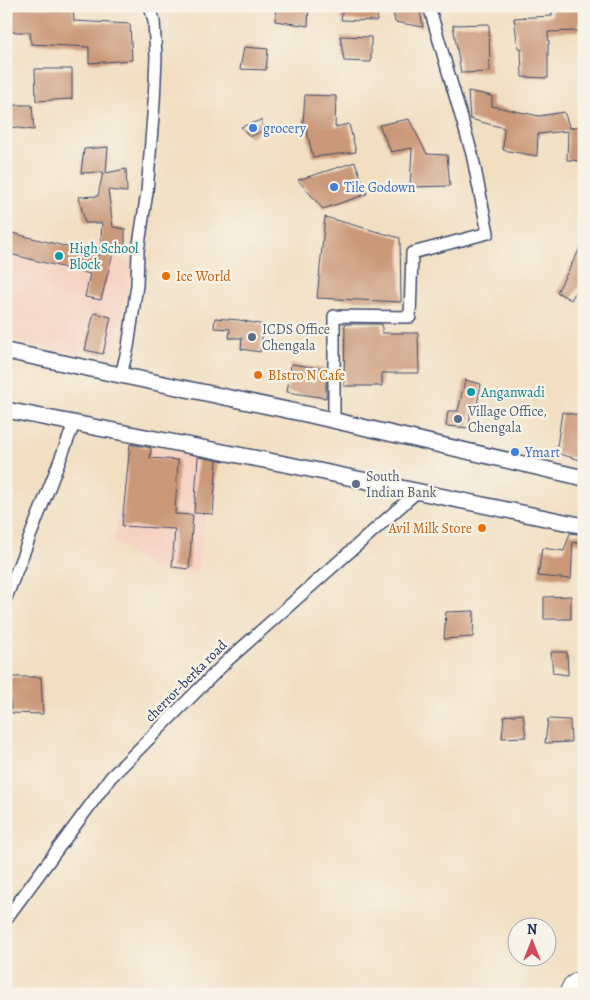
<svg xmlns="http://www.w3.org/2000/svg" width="590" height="1000" viewBox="0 0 590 1000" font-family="Alegreya,serif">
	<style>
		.built { fill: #f6d2c3 }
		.building { fill: #cb9979 }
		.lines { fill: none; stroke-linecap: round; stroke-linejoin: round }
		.minor-casing { stroke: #3b496d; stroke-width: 14 }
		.tertiary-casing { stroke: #3b496d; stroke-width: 18 }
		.trunk-casing { stroke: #3b496d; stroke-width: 22 }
		.minor { stroke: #fff; stroke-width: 11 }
		.tertiary { stroke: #fff; stroke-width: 15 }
		.trunk { stroke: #fff; stroke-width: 20 }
		.shop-dot { fill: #3f7fe0; stroke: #f7f3e8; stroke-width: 2 }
		.culture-dot { fill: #0f9aa8; stroke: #f7f3e8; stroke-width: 2 }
		.food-dot { fill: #e8710a; stroke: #f7f3e8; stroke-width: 2 }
		.service-dot { fill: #5c6f8a; stroke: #f7f3e8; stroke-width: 2 }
		.labels { text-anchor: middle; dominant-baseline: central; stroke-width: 4.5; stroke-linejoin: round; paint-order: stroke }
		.shop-label { font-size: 14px; fill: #366cbe; stroke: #f7f3e8; text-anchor: start }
		.culture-label { font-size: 14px; fill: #0d838f; stroke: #f7f3e8; text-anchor: start }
		.food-label { font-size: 14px; fill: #c56008; stroke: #f7f3e8; text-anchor: start }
		.service-label { font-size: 14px; fill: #4e5e75; stroke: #f7f3e8; text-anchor: start }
		.street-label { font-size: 14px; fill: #1b2f5e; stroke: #f7f3e8 }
	</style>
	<rect width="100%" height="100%" fill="#f7f3e8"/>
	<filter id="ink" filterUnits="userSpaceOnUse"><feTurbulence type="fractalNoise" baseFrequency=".02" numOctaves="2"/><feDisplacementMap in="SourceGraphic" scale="10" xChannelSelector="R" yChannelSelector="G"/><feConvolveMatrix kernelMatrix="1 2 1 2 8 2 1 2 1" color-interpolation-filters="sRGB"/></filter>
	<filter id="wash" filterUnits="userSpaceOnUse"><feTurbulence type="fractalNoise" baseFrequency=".0096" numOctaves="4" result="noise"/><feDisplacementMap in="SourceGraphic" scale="20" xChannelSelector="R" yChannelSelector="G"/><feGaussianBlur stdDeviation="1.12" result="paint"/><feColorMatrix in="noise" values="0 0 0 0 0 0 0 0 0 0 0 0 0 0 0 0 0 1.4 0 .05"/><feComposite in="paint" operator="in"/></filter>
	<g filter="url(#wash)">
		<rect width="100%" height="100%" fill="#f2dfc2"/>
		<!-- built -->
		<g class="built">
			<polygon points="6,229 134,263 110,361 6,338"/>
			<polygon points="130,444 216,458 196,577 156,570 114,542"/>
		</g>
		<g id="blocks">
			<!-- building -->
			<g class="building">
				<polygon points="6,6 73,6 74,21 130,24 132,60 89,63 89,47 31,44 30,32 6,32"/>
				<polygon points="276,6 309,6 308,26 275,21"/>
				<polygon points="343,6 378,6 377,21 341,20"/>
				<polygon points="392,6 419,6 423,27 395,22"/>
				<polygon points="552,6 580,6 579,31 548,32 549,44 548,44 548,78 522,77 521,48 518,48 514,18 552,16"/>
				<polygon points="489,24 490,72 461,73 453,25"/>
				<polygon points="340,36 371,37 371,62 344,61"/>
				<polygon points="244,47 268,49 266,70 240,69"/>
				<polygon points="35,69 72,69 72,99 36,101"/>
				<polygon points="468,91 492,96 492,106 539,116 564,112 570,128 584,125 584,161 567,160 568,131 538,134 537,156 503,150 504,128 470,119"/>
				<polygon points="305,95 336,96 335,127 349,124 356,152 313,157 305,123 303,123"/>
				<polygon points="9,105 32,105 34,130 10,127"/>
				<polygon points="409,119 427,154 447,155 450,186 410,187 412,148 391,152 379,125"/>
				<polygon points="261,120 264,130 250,137 241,127"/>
				<polygon points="108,147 106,173 126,169 127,192 108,190 113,227 125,229 125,250 114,249 101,300 85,297 90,274 6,253 6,238 9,239 8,232 100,255 102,223 85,223 79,197 98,196 103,172 81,173 84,149"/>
				<polygon points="355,162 367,194 323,209 298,180"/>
				<polygon points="325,217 400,238 401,302 317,298"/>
				<polygon points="584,241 584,277 571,300 557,292"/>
				<polygon points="94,313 111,317 103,354 85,350"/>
				<polygon points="215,318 239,320 264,325 260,352 241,349 242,338 229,338 230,329 214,328"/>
				<polygon points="345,324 382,324 382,333 418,333 419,373 382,373 382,386 344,386"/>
				<polygon points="291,364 326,369 326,398 287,392"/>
				<polygon points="465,380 481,384 477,404 471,403 469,428 446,426 448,411 458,411"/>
				<polygon points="562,412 584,416 584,461 556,453"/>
				<polygon points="130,444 151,448 150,458 178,460 175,514 193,515 189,569 172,567 175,529 122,526"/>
				<polygon points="198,457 217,460 213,514 194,513"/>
				<polygon points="570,533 584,535 584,545 573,542 571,579 538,576 542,548 564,551"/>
				<polygon points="571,596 571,619 544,619 544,597"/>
				<polygon points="474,611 473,637 444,639 446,612"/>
				<polygon points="551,652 567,652 568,675 553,673"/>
				<polygon points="8,677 41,677 43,714 11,713"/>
				<polygon points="523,714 526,737 502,738 504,716"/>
				<polygon points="548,719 570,720 571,742 545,743"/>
			</g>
		</g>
	</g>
	<g filter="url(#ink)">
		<use href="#blocks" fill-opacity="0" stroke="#3b496d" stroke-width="1"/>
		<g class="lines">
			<defs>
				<g id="minor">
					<polyline points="121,375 128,347 137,285 138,251 147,192 154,103 156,57 154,21 150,6"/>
					<polyline points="334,420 334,316 410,317 412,253 488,233 472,154 429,6"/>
					<polyline points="6,598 74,424"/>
					<polyline points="6,919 111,777 228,660 417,492"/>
				</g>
				<g id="tertiary">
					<polyline points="6,351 306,414 584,478"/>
					<polyline points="6,410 290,465 584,526"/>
				</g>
				<polyline id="trunk" points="569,994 573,986 584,979"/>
			</defs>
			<!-- minor casing -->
			<use href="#minor" class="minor-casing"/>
			<!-- tertiary casing -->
			<use href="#tertiary" class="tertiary-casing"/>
			<!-- trunk casing -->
			<use href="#trunk" class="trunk-casing"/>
			<!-- minor -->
			<use href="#minor" class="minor"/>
			<!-- tertiary -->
			<use href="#tertiary" class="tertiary"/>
			<!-- trunk -->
			<use href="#trunk" class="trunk"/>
		</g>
	</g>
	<!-- markers -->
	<g class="shop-dot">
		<circle cx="253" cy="128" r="5"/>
		<circle cx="334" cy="187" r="5"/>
		<circle cx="515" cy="452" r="5"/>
	</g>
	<g class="culture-dot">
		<circle cx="59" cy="256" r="5"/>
		<circle cx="471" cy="392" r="5"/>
	</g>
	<g class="food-dot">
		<circle cx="166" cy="276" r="5"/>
		<circle cx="258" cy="375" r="5"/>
		<circle cx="482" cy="528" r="5"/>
	</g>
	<g class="service-dot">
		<circle cx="252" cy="337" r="5"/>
		<circle cx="458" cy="419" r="5"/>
		<circle cx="356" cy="484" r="5"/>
	</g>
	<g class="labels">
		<!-- shop labels -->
		<g class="shop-label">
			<text x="263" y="128">grocery</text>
			<text x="344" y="187">Tile Godown</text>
			<text x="525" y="452">Ymart</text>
		</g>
		<!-- culture labels -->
		<g class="culture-label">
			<text x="69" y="248">High School<tspan x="69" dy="16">Block</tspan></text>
			<text x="481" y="392">Anganwadi</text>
		</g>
		<!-- food labels -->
		<g class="food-label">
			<text x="176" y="276">Ice World</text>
			<text x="268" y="375">BIstro N Cafe</text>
			<text x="472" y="528" text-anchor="end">Avil Milk Store</text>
		</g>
		<!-- service labels -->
		<g class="service-label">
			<text x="262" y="329">ICDS Office<tspan x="262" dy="16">Chengala</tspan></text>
			<text x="468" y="411">Village Office,<tspan x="468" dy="16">Chengala</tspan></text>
			<text x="366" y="476">South<tspan x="366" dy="16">Indian Bank</tspan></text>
		</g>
		<!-- street labels -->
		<g class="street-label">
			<text transform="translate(186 681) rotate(-45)">cherror-berka road</text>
		</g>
	</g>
	<!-- margin -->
	<rect width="590" height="1000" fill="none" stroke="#f7f3e8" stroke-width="25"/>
	<!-- north arrow -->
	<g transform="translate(532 942)"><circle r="24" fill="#f7f3e8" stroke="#9fa5b1"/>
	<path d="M0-4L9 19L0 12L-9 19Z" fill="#d1495b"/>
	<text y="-8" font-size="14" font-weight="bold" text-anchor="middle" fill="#1b2f5e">N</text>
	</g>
</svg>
